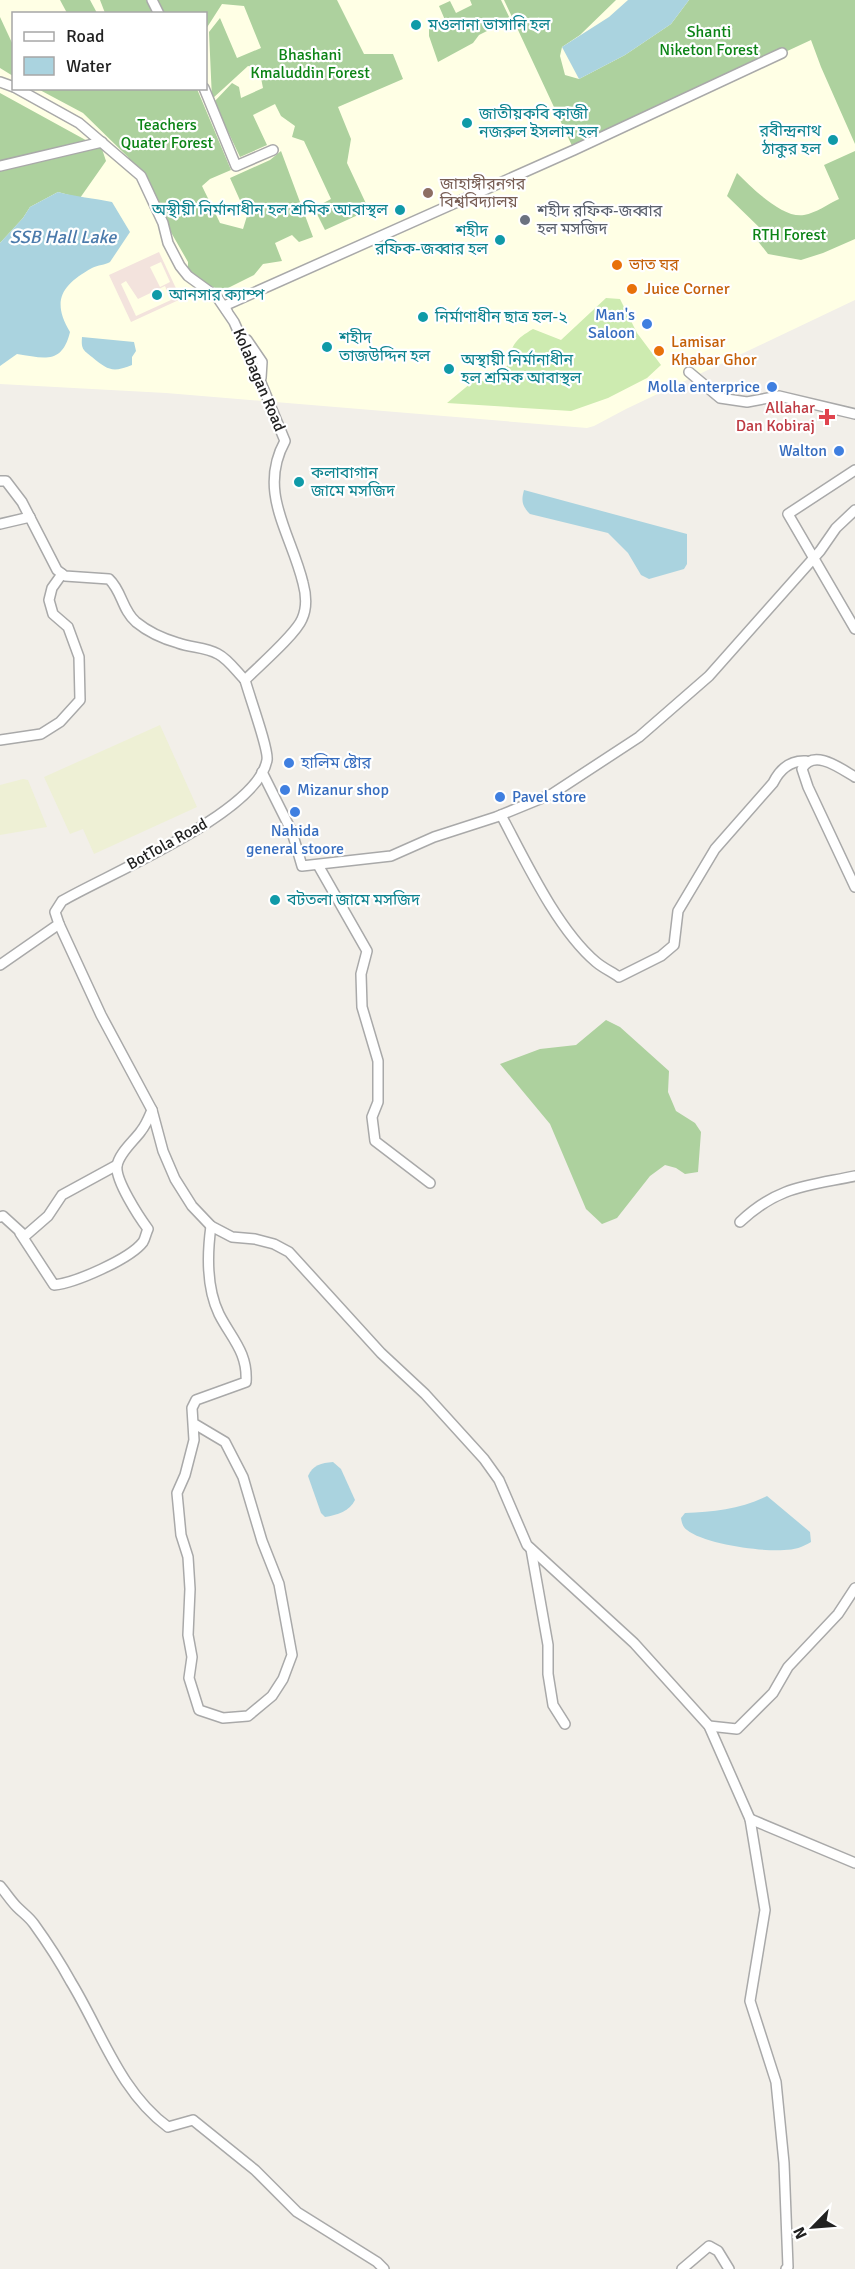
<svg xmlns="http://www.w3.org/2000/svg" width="855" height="2269" viewBox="0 0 855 2269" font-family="Signika,'Noto Sans Bengali',sans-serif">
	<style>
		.education { fill: #ffffe5; fill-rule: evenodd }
		.military { fill: #f3e3dd; fill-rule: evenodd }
		.farmland { fill: #eef0d5 }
		.grass { fill: #cdebb0 }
		.forest { fill: #add19e }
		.water { fill: #aad3df }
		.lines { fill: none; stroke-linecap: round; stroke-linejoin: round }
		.street-casing { stroke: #a9a9a9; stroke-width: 12 }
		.street { stroke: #fff; stroke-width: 9 }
		.culture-dot { fill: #0f9aa8; stroke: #fff; stroke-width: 2 }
		.education-dot { fill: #8d6e63; stroke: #fff; stroke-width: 2 }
		.worship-dot { fill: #6b7280; stroke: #fff; stroke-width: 2 }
		.food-dot { fill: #e8710a; stroke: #fff; stroke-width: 2 }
		.shop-dot { fill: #3f7fe0; stroke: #fff; stroke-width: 2 }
		.health-dot { fill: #e0444e; stroke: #fff; stroke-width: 2 }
		.labels { text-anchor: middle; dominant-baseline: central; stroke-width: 4.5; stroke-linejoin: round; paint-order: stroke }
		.culture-label { font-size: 16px; fill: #0d838f; stroke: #fff; text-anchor: start }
		.park-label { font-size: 16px; fill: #0c8416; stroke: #fff }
		.education-label { font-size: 16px; fill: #785e54; stroke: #fff; text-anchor: start }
		.worship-label { font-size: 16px; fill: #5b616d; stroke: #fff; text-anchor: start }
		.food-label { font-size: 16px; fill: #c56008; stroke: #fff; text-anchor: start }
		.shop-label { font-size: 16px; fill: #366cbe; stroke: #fff; text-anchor: end }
		.street-label { font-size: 16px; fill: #222; stroke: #fff }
		.health-label { font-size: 16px; fill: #be3a42; stroke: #fff; text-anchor: end }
		.water-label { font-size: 18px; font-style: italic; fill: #4a7aab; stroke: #fff }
	</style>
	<rect width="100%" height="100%" fill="#f2efe9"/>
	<!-- education -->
	<path class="education" d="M0,0H855V300L626,409L594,426L587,428L166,393L0,384ZM14,14H206V88H14Z"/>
	<!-- military -->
	<path class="military" d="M159,252L181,299L131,322L109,275ZM161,262L170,282L160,287L150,267ZM126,281L138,299L165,286L171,300L136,316L121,284Z"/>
	<!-- farmland -->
	<g class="farmland">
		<polygon points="160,725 197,807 94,854 83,829 70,834 44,777"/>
		<polygon points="23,779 28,780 47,827 0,835 0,785"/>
	</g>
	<!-- grass -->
	<path class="grass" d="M606,298L620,299L637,333L661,365L647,378L608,398L571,411L447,403L471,383L489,380L507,366C512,345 514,340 533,329L561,340Z"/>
	<!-- forest -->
	<g class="forest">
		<polygon points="60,0 90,0 97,13 67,13"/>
		<polygon points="100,0 146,0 154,13 105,13"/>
		<polygon points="156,0 337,0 364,54 393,54 403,79 338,107 351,139 347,163 369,210 325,230 314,208 331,199 304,141 292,137 295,126 281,116 275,104 253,115 267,145 240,157 214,102 232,83 239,87 241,98 263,88 259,68 248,66 212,99 209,32 220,18 237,58 261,48 244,6 222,4 206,29 206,14 163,13"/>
		<polygon points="470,0 501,0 512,23 497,26 479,35 473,43 438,62 429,36 429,27 445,20 439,6 450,1 456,13 472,5"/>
		<polygon points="504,0 616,0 580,35 562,47 560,56 565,75 579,79 625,55 671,24 689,0 855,0 855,144 821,67 811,40 574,150"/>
		<polygon points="0,17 13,45 13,76 0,68"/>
		<polygon points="38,89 197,89 231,170 210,179 202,186 220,223 243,229 247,216 230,178 270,160 281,151 313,237 299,242 292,235 275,243 282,261 263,264 254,275 222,291 188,276 188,262 128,157 83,113"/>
		<polygon points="0,93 102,149 106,161 80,198 58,192 30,207 23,218 0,243"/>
		<path d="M855,151V239L823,253L801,260L768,254L757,240L763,231L727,196L737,173C751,187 783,219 804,215C816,213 828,204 839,199L824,165Z"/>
		<polygon points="606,1020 620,1027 669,1071 668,1092 676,1111 695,1123 701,1132 698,1172 685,1174 676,1168 665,1165 650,1176 617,1218 602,1224 586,1209 550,1124 500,1064 540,1049 576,1045"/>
	</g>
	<!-- water -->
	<g class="water">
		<polygon points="628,0 689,0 671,24 625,55 579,79 562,47 609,17"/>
		<path d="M58,192C76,197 94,198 112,202L130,232L110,262C105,265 98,265 92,268C62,285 51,300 70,332C62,365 44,358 17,354L0,366V243L23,218L30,207Z"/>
		<path d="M82,337L134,342L136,351L132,357V365C112,373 108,370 92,357C83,350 81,349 82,337Z"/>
		<path d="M524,490L687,534V564L684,569L649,579L641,575L628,553L608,533L530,514C522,506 521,501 524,490Z"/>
		<path d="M333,1462L341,1469L355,1500C350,1511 337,1515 325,1517L321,1513L308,1476C313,1465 321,1463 333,1462Z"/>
		<path d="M767,1496L810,1532L811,1542C803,1547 794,1550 784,1550C763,1552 704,1544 687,1530C683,1527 682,1524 681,1518L685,1513C714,1512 741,1509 767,1496Z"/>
	</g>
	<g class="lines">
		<defs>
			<g id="street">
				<polyline points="152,0 159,14"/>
				<polyline points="0,82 14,87"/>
				<path d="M16,88L79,123L141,176L163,223L168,243L180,266L188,276L217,297L234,322L259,378L285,441C257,492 291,533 303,583C306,594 307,608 302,619C296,634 259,666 245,680"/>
				<polyline points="204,88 236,166 273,150"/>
				<polyline points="0,166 102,142"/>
				<polyline points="227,311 224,306 574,150 782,53"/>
				<polyline points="247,340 262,362 261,378"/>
				<polyline points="689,372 720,398 747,402 779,396 855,414"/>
				<polyline points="855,470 788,514 855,629"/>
				<path d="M0,481H6L22,502L57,570L65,576L109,579C122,591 122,610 136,622C147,631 164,639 178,643C192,648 205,647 218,654C228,659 237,672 245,680"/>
				<polyline points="0,524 30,517"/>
				<polyline points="0,740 41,734 60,722 80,700 79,657 68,627 53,614 49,600 52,588 62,574"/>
				<polyline points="262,772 292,832 302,866 391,856 434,837 496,817 552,794 639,737 709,676 820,551 836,528 855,510"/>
				<path d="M855,777C840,768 813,748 802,769L808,787L855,887"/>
				<path d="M501,815C525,860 557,929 596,962C603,968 612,972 619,977L661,956L674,945L678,911L715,849L773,783C780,769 790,760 806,761"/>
				<polyline points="318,865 367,951 361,974 362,1007 378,1061 378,1102 372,1117 375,1141 430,1183"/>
				<polyline points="59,924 101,1015 152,1110 163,1151 175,1179 192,1206 211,1226 232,1237 255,1239 274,1244 289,1252 381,1353 425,1394 484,1459 499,1480 527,1545 634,1643 709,1726 750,1819 765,1910 750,2001 776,2082 784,2163 788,2267 786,2269"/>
				<path d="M0,965L59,924L55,912L62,901C108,874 258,813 267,760C269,750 249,695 245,680"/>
				<polyline points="0,1217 3,1216 25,1236 48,1216 62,1195 117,1165"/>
				<path d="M740,1222C778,1186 807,1186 855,1176"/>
				<path d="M20,1233L54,1285C75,1283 130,1259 143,1242C145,1239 146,1233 148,1229C139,1217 115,1180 117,1166C119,1153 134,1141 141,1131C146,1125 149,1117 152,1110"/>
				<path d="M193,1423L225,1442L243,1477L262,1541L279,1584L292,1655L283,1679L272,1696L248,1716L223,1718L199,1710L189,1678L192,1657L188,1635L190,1589L188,1557L181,1535L177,1493L185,1475L194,1440L192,1408L196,1400L246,1382C248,1352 231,1338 219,1314C206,1287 207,1255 211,1226"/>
				<polyline points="531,1549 548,1645 548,1674 553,1705 565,1724"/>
				<polyline points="709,1726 737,1729 773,1693 788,1667 838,1614 855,1588"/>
				<polyline points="750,1819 855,1863"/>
				<path d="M0,1886C6,1893 11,1901 17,1907C23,1913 29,1917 34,1924C47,1942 60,1962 71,1982C101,2031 120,2092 168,2127L193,2120L255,2170L297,2212L377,2262L384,2269"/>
				<polyline points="682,2269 709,2246 718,2251 729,2269"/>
			</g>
		</defs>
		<!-- street casing -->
		<use href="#street" class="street-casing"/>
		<!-- street -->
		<use href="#street" class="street"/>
	</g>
	<!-- markers -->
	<g class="culture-dot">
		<circle cx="416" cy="25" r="6"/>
		<circle cx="467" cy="123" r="6"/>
		<circle cx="833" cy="140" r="6"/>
		<circle cx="400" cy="210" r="6"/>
		<circle cx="500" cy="240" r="6"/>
		<circle cx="157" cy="295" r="6"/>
		<circle cx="423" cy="317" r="6"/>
		<circle cx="327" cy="347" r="6"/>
		<circle cx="449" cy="369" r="6"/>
		<circle cx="299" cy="482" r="6"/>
		<circle cx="275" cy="900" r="6"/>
	</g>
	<circle class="education-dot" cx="428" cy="193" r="6"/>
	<circle class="worship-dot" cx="525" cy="220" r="6"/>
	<g class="food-dot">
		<circle cx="617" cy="265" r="6"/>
		<circle cx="632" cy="289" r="6"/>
		<circle cx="659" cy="351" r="6"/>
	</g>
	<g class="shop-dot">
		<circle cx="647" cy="324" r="6"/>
		<circle cx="772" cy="387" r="6"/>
		<circle cx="839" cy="451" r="6"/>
		<circle cx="289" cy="763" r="6"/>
		<circle cx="285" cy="790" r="6"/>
		<circle cx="500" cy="797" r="6"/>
		<circle cx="295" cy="812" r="6"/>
	</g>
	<path class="health-dot" d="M824 408h6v6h6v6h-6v6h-6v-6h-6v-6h6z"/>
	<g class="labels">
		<!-- culture labels -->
		<g class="culture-label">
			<text x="428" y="25">মওলানা ভাসানি হল</text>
			<text x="479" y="114">জাতীয়কবি কাজী<tspan x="479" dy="18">নজরুল ইসলাম হল</tspan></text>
			<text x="821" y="131" text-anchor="end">রবীন্দ্রনাথ<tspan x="821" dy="18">ঠাকুর হল</tspan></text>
			<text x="388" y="210" text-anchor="end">অস্থীয়ী নির্মানাধীন হল শ্রমিক আবাস্থল</text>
			<text x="488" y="231" text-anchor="end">শহীদ<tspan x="488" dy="18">রফিক-জব্বার হল</tspan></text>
			<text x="169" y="295">আনসার ক্যাম্প</text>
			<text x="435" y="317">নির্মাণাধীন ছাত্র হল-২</text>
			<text x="339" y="338">শহীদ<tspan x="339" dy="18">তাজউদ্দিন হল</tspan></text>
			<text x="461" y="360">অস্থায়ী নির্মানাধীন<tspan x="461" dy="18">হল শ্রমিক আবাস্থল</tspan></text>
			<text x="311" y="473">কলাবাগান<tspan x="311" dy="18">জামে মসজিদ</tspan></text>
			<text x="287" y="900">বটতলা জামে মসজিদ</text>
		</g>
		<!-- park labels -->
		<g class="park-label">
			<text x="709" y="32">Shanti<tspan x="709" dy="18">Niketon Forest</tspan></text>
			<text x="310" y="55">Bhashani<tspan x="310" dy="18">Kmaluddin Forest</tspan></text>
			<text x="167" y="125">Teachers<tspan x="167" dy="18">Quater Forest</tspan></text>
			<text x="789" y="235">RTH Forest</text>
		</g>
		<!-- education labels -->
		<g class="education-label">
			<text x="440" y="184">জাহাঙ্গীরনগর<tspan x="440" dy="18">বিশ্ববিদ্যালয়</tspan></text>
		</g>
		<!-- worship labels -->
		<g class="worship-label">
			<text x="537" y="211">শহীদ রফিক-জব্বার<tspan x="537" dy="18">হল মসজিদ</tspan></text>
		</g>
		<!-- food labels -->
		<g class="food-label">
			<text x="629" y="265">ভাত ঘর</text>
			<text x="644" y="289">Juice Corner</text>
			<text x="671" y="342">Lamisar<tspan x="671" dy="18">Khabar Ghor</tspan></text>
		</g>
		<!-- shop labels -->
		<g class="shop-label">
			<text x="635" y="315">Man's<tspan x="635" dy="18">Saloon</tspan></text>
			<text x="760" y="387">Molla enterprice</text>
			<text x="827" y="451">Walton</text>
			<text x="301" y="763" text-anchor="start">হালিম ষ্টোর</text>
			<text x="297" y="790" text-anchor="start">Mizanur shop</text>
			<text x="512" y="797" text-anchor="start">Pavel store</text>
			<text x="295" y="831" text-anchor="middle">Nahida<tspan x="295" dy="18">general stoore</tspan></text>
		</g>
		<!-- street labels -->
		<g class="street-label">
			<text transform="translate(259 380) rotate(67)">Kolabagan Road</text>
			<text transform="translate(167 844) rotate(-29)">BotTola Road</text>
		</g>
		<!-- health labels -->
		<g class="health-label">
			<text x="815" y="408">Allahar<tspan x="815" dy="18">Dan Kobiraj</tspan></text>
		</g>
		<!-- water labels -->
		<g class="water-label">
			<text x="63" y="237">SSB Hall Lake</text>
		</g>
	</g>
	<!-- legend -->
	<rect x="12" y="12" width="195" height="78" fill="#ffffff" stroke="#a7a7a7" stroke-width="1.5"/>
	<rect x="24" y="32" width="30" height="9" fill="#ffffff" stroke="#a7a7a7" stroke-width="1.5"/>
	<text x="66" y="42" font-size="18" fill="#222222">Road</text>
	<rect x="24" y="57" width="30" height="18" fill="#aad3df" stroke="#a7a7a7" stroke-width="1.5"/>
	<text x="66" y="72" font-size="18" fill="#222222">Water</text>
	<!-- north arrow -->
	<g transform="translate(813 2227) rotate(245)" stroke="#ffffff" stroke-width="4.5" paint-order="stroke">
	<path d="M0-4.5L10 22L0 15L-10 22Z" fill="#222222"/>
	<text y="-9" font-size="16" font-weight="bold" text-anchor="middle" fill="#222222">N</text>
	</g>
</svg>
